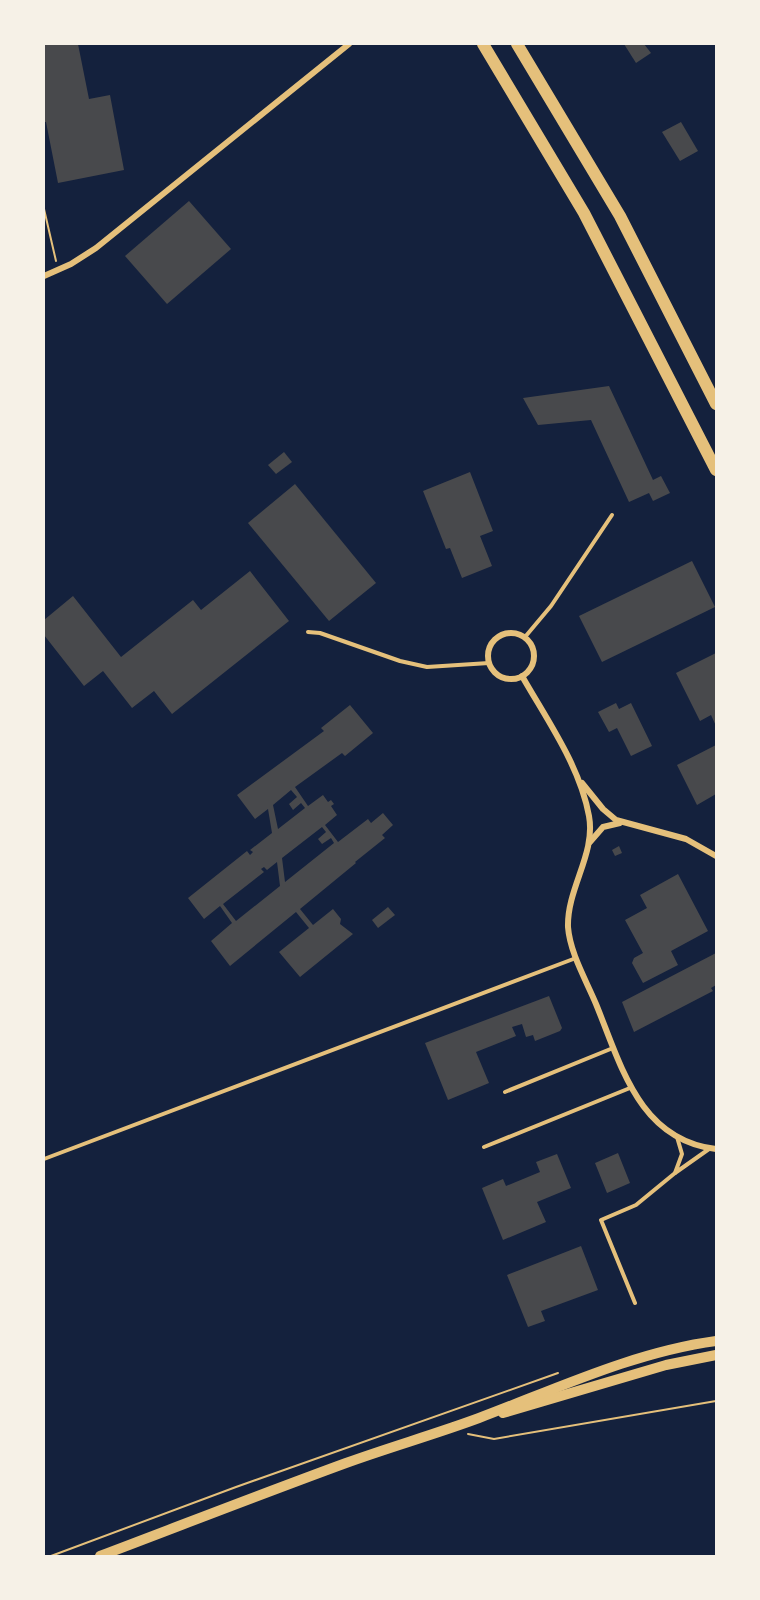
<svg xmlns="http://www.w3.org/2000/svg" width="760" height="1600" viewBox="0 0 760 1600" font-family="'DejaVu Sans',sans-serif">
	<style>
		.building { fill: #48494c; fill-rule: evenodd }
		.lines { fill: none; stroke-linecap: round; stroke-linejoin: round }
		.path { stroke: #e5c07b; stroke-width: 2 }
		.service { stroke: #e5c07b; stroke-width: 4 }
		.minor { stroke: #e5c07b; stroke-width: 6 }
		.secondary { stroke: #e5c07b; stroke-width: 10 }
		.trunk { stroke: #e5c07b; stroke-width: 12 }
	</style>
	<rect width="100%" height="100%" fill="#14213d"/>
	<!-- building -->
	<g class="building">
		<polygon points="44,44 78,44 89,99 110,95 124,170 58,183 46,122 44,122"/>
		<polygon points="624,44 644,44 651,53 636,63"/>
		<polygon points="681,122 698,151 680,161 662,132"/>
		<polygon points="189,201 231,249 167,304 125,256"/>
		<polygon points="609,386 653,480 661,476 670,493 653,501 649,493 629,502 591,420 538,425 523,398"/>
		<polygon points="284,452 292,462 276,474 268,465"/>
		<polygon points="470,472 493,531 480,536 492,566 462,578 450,548 446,549 423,491"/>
		<polygon points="295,484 376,583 329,621 248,523"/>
		<polygon points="692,561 715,607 602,662 579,616"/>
		<polygon points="250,571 289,621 172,714 154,691 132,708 103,671 84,686 44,635 44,620 73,596 121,657 193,600 201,610"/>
		<polygon points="716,653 716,726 711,715 700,721 676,673"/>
		<polygon points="616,703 619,709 631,703 652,746 631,756 617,728 609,732 598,712"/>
		<path d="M350,705L373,733L345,756L342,753L295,787L308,806L323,795L328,802L331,800L334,804L331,806L337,815L325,825L338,842L368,819L371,823L383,813L393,825L382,835L385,838L355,862L356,863L300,909L313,925L333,909L341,919L340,924L353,934L300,977L279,952L309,928L296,912L230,966L211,941L232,923L220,906L204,919L188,898L247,851L250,855L253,852L250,850L272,833L268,809L255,819L237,795L324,731L321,728ZM291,790L297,797L289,804L293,810L301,803L305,808L278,829L273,805ZM322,827L326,832L318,839L322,844L331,838L334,843L285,882L282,858ZM277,862L280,886L236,921L223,904L264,872L261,869L264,867L267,870Z"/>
		<polygon points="716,745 716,794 697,805 677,765"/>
		<polygon points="619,846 622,853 615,856 612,850"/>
		<polygon points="678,874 708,931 671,951 678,965 643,983 632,963 634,958 643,953 625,920 647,908 640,895"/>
		<polygon points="388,907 395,915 378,928 372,920"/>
		<polygon points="716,953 716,985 711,988 713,991 634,1032 622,1002"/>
		<polygon points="549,996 562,1028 560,1031 535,1041 533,1035 526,1037 522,1024 512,1027 516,1036 476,1052 489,1083 448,1100 425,1043"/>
		<polygon points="618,1153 630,1183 607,1193 595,1163"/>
		<polygon points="557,1154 571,1188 537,1202 546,1222 503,1240 482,1188 503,1179 506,1186 540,1172 536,1162"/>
		<polygon points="581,1246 598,1290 541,1311 545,1321 528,1327 507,1275"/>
	</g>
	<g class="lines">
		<!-- path -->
		<g class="path">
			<polyline points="44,209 56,261"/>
			<polyline points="468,1434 494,1439 716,1401"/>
			<polyline points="51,1556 236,1487 558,1373"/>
		</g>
		<!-- service -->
		<g class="service">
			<polyline points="308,632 320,633 400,661 427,667 489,663"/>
			<polyline points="525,637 551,606 612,515"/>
			<polyline points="505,1092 613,1048"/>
			<polyline points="677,1137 682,1154 675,1173 709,1149"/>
			<polyline points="484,1147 630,1088"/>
			<polyline points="44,1159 576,958"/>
			<polyline points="635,1303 601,1220 636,1205 675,1173"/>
		</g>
		<!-- minor -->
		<g class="minor">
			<polyline points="44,276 71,264 96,248 349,44"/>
			<circle cx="511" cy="656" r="23"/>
			<path d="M522,676C547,720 580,766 589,816C596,854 567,888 568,927C570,953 586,980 596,1004C621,1065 639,1140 716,1149"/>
			<polyline points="582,783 603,809 616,820 686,839 716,856"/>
			<polyline points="590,842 603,827 620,823"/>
		</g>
		<!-- secondary -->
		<g class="secondary">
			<polyline points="503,1413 666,1365 716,1355"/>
			<path d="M100,1556C182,1525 264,1493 346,1463C390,1447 436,1434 479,1418C556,1389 634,1352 716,1341"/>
		</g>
		<!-- trunk -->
		<g class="trunk">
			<polyline points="483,44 584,213 716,470"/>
			<polyline points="517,44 620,216 716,404"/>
		</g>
	</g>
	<!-- border -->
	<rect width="760" height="1600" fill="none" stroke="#f6f1e7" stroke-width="90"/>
</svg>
